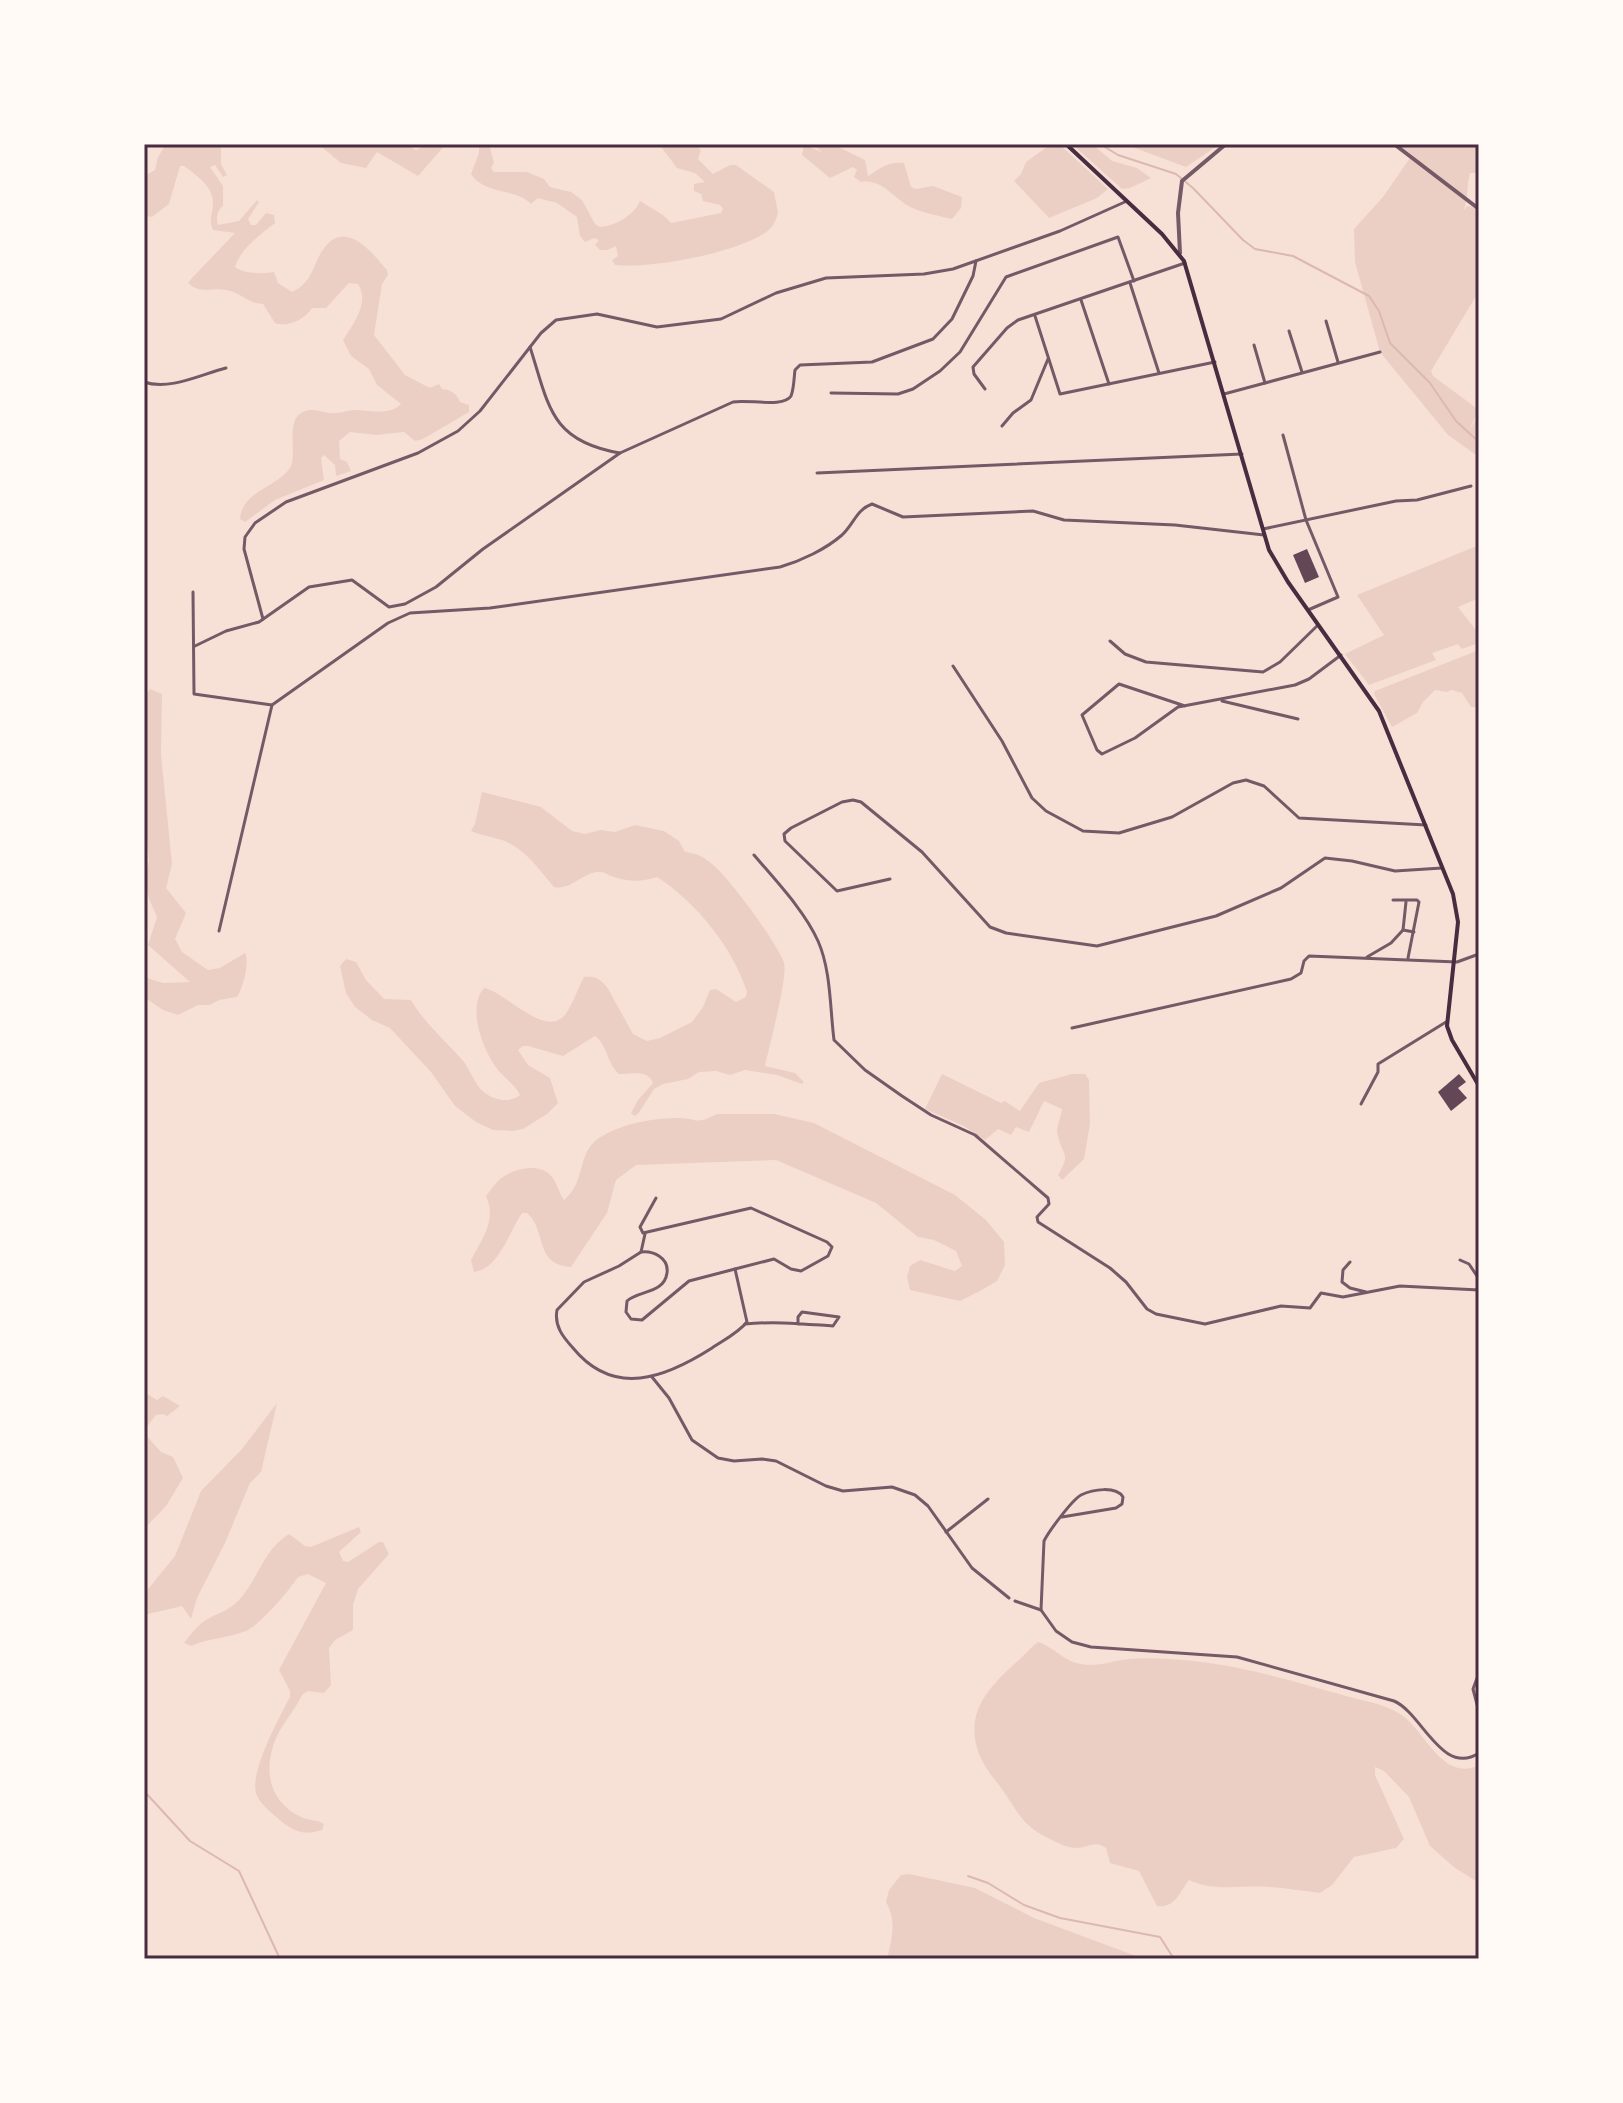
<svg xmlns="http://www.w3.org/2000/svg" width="1623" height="2103" viewBox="0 0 1623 2103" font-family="'Public Sans',sans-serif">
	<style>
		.green { fill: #ebcfc5 }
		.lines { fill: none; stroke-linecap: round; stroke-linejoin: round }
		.stream { stroke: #dcb8b0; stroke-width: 2 }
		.building { fill: #644757 }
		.minor { stroke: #755966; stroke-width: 3 }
		.tertiary { stroke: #755966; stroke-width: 4 }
		.secondary { stroke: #4a2c40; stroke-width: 4 }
		.neatline { fill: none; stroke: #4a2c40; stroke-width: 3 }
	</style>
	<rect width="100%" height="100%" fill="#f7e1d7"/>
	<!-- green -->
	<g class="green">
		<path d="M166,144H221V164L227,175L223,177L215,165L210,167L223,186V206C217,210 216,219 218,225L239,221L257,200L259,202L248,219L251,225H256L266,213L274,215L275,223C261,234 240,249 235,267C245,274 263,274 274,272L278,283L292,292C315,281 312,263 325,247C347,219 373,254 387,270L388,275L382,284L374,335L405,375L430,388L439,384L442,389C452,390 457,394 460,402L469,405V412L423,439L415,441L404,432L376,435L350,432L339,441L340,459L347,462L351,471L336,476L335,465L324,455L321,458L324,480L275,500L245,522L240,519C242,491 276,488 290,468C299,453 281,412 311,410C319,410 327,414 336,413C342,413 348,410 354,410C369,410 390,416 401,404L377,385L369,369L351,356L343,340C353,324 370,303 358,284L349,283L326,308H312C305,319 288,328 275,323L263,304C249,304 240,292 226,290C211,287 201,295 188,283L192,278L235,233L213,230C208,220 213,214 213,203C213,186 196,175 184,166H180L169,204L152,217L146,216L144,176L155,170L158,157Z"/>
		<polygon points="318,144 406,144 416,150 429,144 446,144 418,176 377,152 366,168 341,163"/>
		<path d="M479,144H489L494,163L491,168L494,172H527L544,179L550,187L571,192L582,200L595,224L600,227C616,226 634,215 640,201L663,215L671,223L721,213L723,209L720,205L703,201L701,194L694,191V184L705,182L695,173L677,168L659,144H696L701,151L698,159L713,174L730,165H736L774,192L778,213C776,219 774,226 769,230C740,253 651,269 615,265L612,260L618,256L616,246L607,250H600L595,245L599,240L594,238L585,242L580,236L577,217L557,203L538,198L531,204C517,188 484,195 471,174L479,153Z"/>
		<path d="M813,144H832L865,160L868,176C880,168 889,161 904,163L911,187L916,189L933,186L962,197L961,208L952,219C940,216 927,214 915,209C894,201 884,178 861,182L854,177L857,170L853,167L830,178L802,155L804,145L822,152Z"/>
		<polygon points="1051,144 1059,144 1108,189 1097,198 1049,218 1014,181 1021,174 1026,162"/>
		<polygon points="1072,144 1092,144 1112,161 1137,168 1151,178 1130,188 1122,189"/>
		<polygon points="1124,144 1220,144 1186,167"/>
		<path d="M1398,144H1479V173H1470C1466,187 1469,199 1463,211L1467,206L1474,207L1479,212V291L1431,371L1433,376L1479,410L1469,430L1479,415V457L1448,435L1380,352L1355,262L1354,229L1383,197L1412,155Z"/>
		<polygon points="1479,545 1479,598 1458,607 1479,634 1479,643 1462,649 1458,644 1432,653 1436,660 1369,685 1345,654 1384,635 1357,595"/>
		<polygon points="1479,650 1479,707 1471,707 1462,693 1452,690 1447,692 1435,690 1423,702 1417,713 1392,727 1374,694 1375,691"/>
		<path d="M150,689L162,694L161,754L172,864L166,888L186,913L175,939L182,952L208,970L220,968L245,953C250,962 243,988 237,997L219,1000L210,1005H198L178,1015L163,1010L144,997V977L163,983L190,982L148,945L157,917L149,899L144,879L149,861L144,805V697Z"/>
		<path d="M482,792L541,807L572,831L585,834L600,830L615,832L635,825L664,831L679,841L685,852C696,853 703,856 712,864C728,876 778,944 784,963C788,977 769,1047 765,1066L795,1073L804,1082L802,1084L777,1075L745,1070L730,1075L716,1071L699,1072L688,1079L663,1084L654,1089L638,1114L634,1116L631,1113L638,1100L653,1083C648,1069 632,1074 619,1074C607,1064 607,1044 595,1036L563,1056L528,1046H523L518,1050L528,1065L550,1078L558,1103L547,1114L523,1129L513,1131L493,1130L476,1122L455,1106L431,1072L390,1028L372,1020L355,1007L346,993L340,966L346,959L356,962L366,980L384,999L411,1000C425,1024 446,1041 464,1062C471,1071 475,1086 485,1093C496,1101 510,1103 520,1095C514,1083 502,1077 495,1066C482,1047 467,1007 484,988C504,991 542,1036 563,1017C570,1011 579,986 584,977C594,975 600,979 607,987L633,1034L647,1041L660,1038L692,1022L703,1007L710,990L716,989L736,1002L746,997L747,992C733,948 696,902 657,877C642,882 629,882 614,877C609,876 606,873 602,872C584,870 572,891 554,887C540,871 527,851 507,842C496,837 482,836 471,831L475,824Z"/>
		<path d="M942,1074L1001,1103L1005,1101L1020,1111L1039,1083L1072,1074H1085L1089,1080L1090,1124L1084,1159L1062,1180L1058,1175C1071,1153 1063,1157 1058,1136C1055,1128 1061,1118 1062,1109L1044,1101L1029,1132L1016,1127L1011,1135L998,1129L985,1140L964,1126L925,1109Z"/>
		<path d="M717,1114H774L814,1123L955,1195L986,1220L1004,1242L1005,1265L997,1281L980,1291L960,1301L910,1290L907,1277L910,1266L920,1260L955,1271L962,1266L956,1251L934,1240L918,1237L876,1203L776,1160L636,1165L616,1180L607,1213L571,1267C534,1265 547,1230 527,1213H522C509,1232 499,1269 474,1272L471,1260C482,1239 497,1220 486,1196C490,1191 494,1185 498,1181C510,1169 540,1161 552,1177C557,1183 559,1193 564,1200C587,1181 576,1153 599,1138C621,1124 651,1118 677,1118C700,1118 693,1126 717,1114Z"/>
		<polygon points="144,1392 157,1400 163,1396 180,1406 167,1416 163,1414 156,1415 144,1430"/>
		<polygon points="277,1403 261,1472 250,1483 225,1543 197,1598 191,1619 182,1606 144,1615 144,1594 175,1556 201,1491 242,1449"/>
		<polygon points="144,1433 161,1452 173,1457 183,1478 166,1506 144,1529"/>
		<path d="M359,1527L361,1532L339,1552L343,1561L348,1562L379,1542H383L389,1554L358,1589L353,1605V1630L335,1640L329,1648L331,1685L324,1693L308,1691L302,1695C295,1710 283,1723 276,1738C263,1769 268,1801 301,1817C309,1821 317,1819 324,1824L322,1830C304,1835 296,1833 281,1821C273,1814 259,1804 256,1793C250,1771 279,1718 290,1697V1691L279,1670L326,1583L308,1574L298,1577C289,1591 260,1625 246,1631C228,1638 209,1638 191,1646L184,1643C190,1635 198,1625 206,1620C218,1613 230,1610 239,1600C259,1578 263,1550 289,1534L305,1546L311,1547Z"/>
		<path d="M1038,1642C1054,1647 1063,1661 1081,1664C1098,1667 1112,1661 1129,1659C1141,1658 1154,1658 1166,1659C1235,1662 1291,1681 1357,1699C1372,1702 1391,1707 1403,1716C1425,1732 1444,1783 1479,1765V1883L1455,1868L1430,1846L1409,1797L1384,1771L1375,1767V1775L1404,1839L1396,1848L1354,1857L1332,1885L1320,1893C1303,1891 1286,1888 1270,1887C1242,1885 1214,1892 1189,1880C1180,1891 1175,1909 1157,1906L1139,1871L1110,1863L1106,1848C1094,1840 1090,1847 1077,1848C1068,1848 1057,1843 1048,1838C1024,1826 1020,1816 1006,1795C997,1781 986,1771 979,1754C963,1711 991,1685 1020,1659C1026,1653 1031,1647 1038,1642Z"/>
		<path d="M909,1874L975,1888L1034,1918L1144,1959H887C892,1939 897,1921 886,1902L889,1890L901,1875Z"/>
	</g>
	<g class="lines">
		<!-- stream -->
		<g class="stream">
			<polyline points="1100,144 1118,155 1176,174 1193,188 1243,240 1255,249 1293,256 1369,296 1379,311 1390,343 1430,383 1456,421 1479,442"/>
			<polyline points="144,1791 190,1841 239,1871 280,1959"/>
			<polyline points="968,1876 988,1883 1024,1905 1060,1918 1160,1937 1174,1959"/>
		</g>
	</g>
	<!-- building -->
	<g class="building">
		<polygon points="1307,549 1319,577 1305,583 1293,555"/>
		<polygon points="1459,1074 1466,1082 1458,1088 1467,1098 1451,1111 1438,1092"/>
	</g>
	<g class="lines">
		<!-- minor -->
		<g class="minor">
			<polyline points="1130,283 1159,373"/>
			<polyline points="1081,300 1109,384"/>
			<polyline points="1035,316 1060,394 1215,362"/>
			<polyline points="1326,321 1338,362"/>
			<polyline points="1289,331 1302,372"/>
			<polyline points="1254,345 1265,383"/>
			<path d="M530,347C549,406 550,441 620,453"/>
			<path d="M144,382C169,391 202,374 226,368"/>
			<polyline points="985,389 974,374 973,367 1007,328 1018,320 1185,263"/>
			<polyline points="831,393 898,394 913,389 940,371 960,352 1006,277 1118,237 1134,281"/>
			<polyline points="1224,394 1380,352"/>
			<polyline points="1002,426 1013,413 1031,400 1048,359"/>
			<polyline points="1283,435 1306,520 1338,597 1308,610"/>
			<polyline points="817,473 1242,454"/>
			<polyline points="1263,529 1396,501 1417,500 1471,486"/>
			<polyline points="193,592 194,694 272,705"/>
			<polyline points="263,619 244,549 245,537 255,523 286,502 418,453 458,431 480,411 541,333 556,320 597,314 657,327 721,319 776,293 826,278 924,274 953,269 1060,231 1127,201"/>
			<polyline points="1110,641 1125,654 1146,662 1263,672 1280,662 1318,625"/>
			<path d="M195,646L226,631L259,622L309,587L352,580L389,607L405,604L436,587L483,549L620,453L733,402C747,399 784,408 791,396C794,389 794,377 795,370L800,365L872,362L933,339L952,319L973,276L976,261"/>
			<polyline points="953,666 1002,741 1032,798 1046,811 1083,831 1119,833 1172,817 1233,783 1246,780 1264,786 1299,818 1426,825"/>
			<polyline points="1222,701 1298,719"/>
			<polyline points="1185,706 1119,684 1082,715 1097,750 1102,754 1135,738 1178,707 1295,685 1309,679 1341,655"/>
			<path d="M754,855C776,881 804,910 818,941C831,970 830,1009 834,1040L865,1070L902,1096L931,1115L975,1135L1048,1198L1049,1204L1037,1217L1038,1222L1110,1268L1126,1282L1147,1309L1156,1314L1205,1324L1281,1306L1310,1308L1321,1293L1343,1297L1400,1286L1479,1290"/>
			<polyline points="890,879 837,891 785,841 784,834 791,828 842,802 853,800 861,802 922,852 990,927 1006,933 1097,946 1216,916 1281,888 1325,858 1352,861 1395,871 1442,868"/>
			<polyline points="1393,900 1417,900 1419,902 1408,958"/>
			<polyline points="1403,930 1406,902"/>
			<path d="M219,931L272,705L388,623L410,613L490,608L780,567C801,561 826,549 842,535C854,524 856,510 872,504L903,517L1033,511L1064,520L1175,525L1264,535"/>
			<polyline points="1367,957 1391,943 1403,930 1414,932"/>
			<polyline points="1072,1028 1291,979 1301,973 1304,961 1309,956 1457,962 1479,954"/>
			<polyline points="1361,1104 1378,1072 1378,1064 1446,1022"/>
			<polyline points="656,1198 640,1227 643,1233 751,1208 827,1242 832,1247 828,1256 801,1271 791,1269 774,1259 735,1269"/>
			<path d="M641,1252C648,1251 653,1252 659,1256C665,1260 668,1266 667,1273C664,1294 639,1290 627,1301L626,1312L631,1319L642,1320L689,1281L735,1269L747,1322C738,1333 724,1340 712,1348C665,1378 614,1398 573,1348C563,1337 554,1326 557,1310L584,1282L619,1266Z"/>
			<polyline points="641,1252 645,1234"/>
			<polyline points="1460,1260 1469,1264 1479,1279"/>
			<polyline points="1350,1262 1343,1270 1342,1282 1350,1288 1366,1292"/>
			<path d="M745,1324C775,1321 804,1324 833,1326L839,1317L802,1312L798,1317V1324"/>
			<polyline points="652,1377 669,1398 692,1440 718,1458 734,1461 762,1459 776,1461 826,1486 843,1491 892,1487 915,1495 928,1506 972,1568 1009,1598"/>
			<path d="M1062,1517L1116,1508L1122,1504L1123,1497C1116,1486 1093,1489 1081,1495C1072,1500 1049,1531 1044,1541L1041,1610L1056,1631L1072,1642L1091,1647L1237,1657L1394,1701C1422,1713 1442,1777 1479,1753"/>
			<polyline points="946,1532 988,1499"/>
			<polyline points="1015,1601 1041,1610"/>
			<polyline points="1479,1673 1473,1689 1479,1712"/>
		</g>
		<!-- tertiary -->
		<g class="tertiary">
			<polyline points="1394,144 1479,209"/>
			<polyline points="1180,253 1178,213 1182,181 1226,144"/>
		</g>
		<!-- secondary -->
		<polyline class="secondary" points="1066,144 1162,234 1184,261 1269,550 1288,582 1379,711 1453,894 1458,922 1447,1026 1452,1040 1479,1086"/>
	</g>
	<!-- border -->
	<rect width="1623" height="2103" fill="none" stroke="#fffaf5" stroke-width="292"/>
	<rect x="146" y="146" width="1331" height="1811" class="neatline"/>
</svg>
